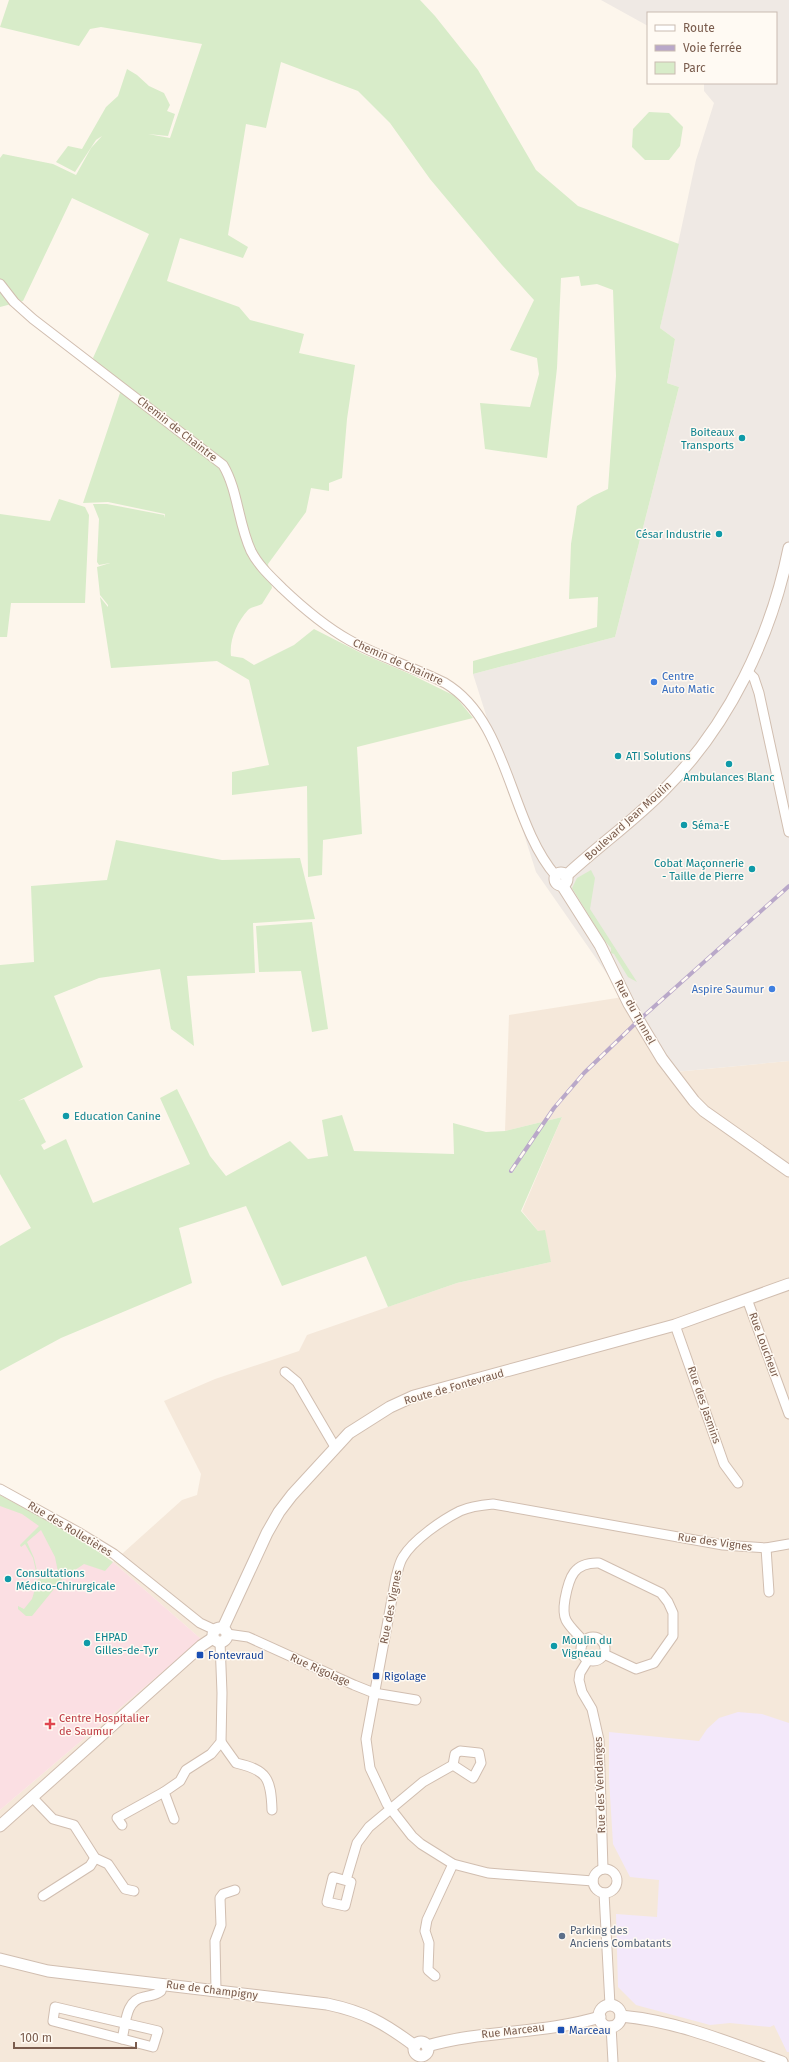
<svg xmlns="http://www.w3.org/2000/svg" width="789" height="2062" viewBox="0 0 789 2062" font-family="'Fira Sans',sans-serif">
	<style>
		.residential { fill: #f5e8da }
		.industrial { fill: #efe9e4 }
		.education { fill: #f3e8fa }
		.medical { fill: #fbdfe3 }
		.green { fill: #d8ecc9 }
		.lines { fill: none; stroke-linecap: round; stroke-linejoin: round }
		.minor-casing { stroke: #d1beb0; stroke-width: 11 }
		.tertiary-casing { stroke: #d1beb0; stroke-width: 13 }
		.minor { stroke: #fff; stroke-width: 9 }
		.tertiary { stroke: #fff; stroke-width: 11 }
		.rail-casing { stroke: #b9a8c9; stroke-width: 4 }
		.rail { stroke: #fffaf3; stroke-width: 2.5; stroke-dasharray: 8; stroke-linecap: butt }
		.culture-dot { fill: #0f9aa8; stroke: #fffaf3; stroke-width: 1.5 }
		.shop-dot { fill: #3f7fe0; stroke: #fffaf3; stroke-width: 1.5 }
		.transit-dot { fill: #1a4fb4; stroke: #fffaf3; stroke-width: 1.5 }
		.health-dot { fill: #e0444e; stroke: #fffaf3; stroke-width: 1.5 }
		.service-dot { fill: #5c6f8a; stroke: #fffaf3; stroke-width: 1.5 }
		.labels { text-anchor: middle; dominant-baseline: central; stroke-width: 3; stroke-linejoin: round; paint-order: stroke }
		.street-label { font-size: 11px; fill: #7a5c4d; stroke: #fffaf3 }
		.culture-label { font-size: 11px; fill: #0d838f; stroke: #fffaf3; text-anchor: start }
		.shop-label { font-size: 11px; fill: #366cbe; stroke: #fffaf3; text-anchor: start }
		.transit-label { font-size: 11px; fill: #164399; stroke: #fffaf3; text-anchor: start }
		.health-label { font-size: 11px; fill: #be3a42; stroke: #fffaf3; text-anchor: start }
		.service-label { font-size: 11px; fill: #4e5e75; stroke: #fffaf3; text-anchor: start }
	</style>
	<rect width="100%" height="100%" fill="#fdf6ec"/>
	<!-- residential -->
	<polygon class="residential" points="623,997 664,1073 789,1061 789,2062 0,2062 0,1810 201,1639 113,1562 182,1500 197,1495 201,1474 164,1401 215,1379 299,1351 307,1335 457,1283 551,1262 538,1231 522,1211 562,1117 505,1131 509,1015"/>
	<!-- industrial -->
	<polygon class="industrial" points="601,0 789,0 789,1061 664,1073 623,997 536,872 473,674 615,637 679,387 667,383 675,339 660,328 696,160 714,103 704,91 704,83 776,83 776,13 648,13 648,26"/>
	<!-- education -->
	<polygon class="education" points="738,1712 762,1714 789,1723 789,2052 787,2052 774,2025 770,2027 730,2023 710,2025 636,2005 618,1987 616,1914 657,1917 659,1880 630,1877 613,1844 609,1779 609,1732 699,1741 707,1729 719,1718"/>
	<!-- medical -->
	<polygon class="medical" points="0,1495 113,1562 201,1639 0,1810"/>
	<!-- green -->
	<g class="green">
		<path d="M9,0H420L435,16L478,70L536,170L578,206L679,244L660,328L675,339L667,383L679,387L615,637L473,674V661L597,627L598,597L569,599L571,544L577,506L593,496L608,489L616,376L613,290L597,284L581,286L579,276L561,278L557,368L547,458L485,449L480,403L530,407L539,374L537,358L510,350L534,300L502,265L430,179L390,123L358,91L281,62L266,128L246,124L228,235L248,247L243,258L180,238L167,281L239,307L250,320L304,334L299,353L355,365L347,419L342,478L329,483V491L311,488L306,512L268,564L272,588L262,604C258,606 251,607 248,610C237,622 229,640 231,656L243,658L254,665L294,645L314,629L363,654L410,674L455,696L473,718L357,747L362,834L323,840L322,875L308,877L307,786L232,795V772L269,765L249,680L217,661L111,668L100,597L108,607V605L100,595L97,567L110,563L99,565L97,562L99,519L93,504H107L164,515V518L165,514L108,502L83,503L120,393L93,358L149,234L72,198L23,301L0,307V158L3,154L53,164L76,175L91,148L102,136L96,140L75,172L56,162L68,146L82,149L106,107L118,96L127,69L137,75L149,86L164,93L170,105L167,111L175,114L168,136L148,134L170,138L202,44L101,27L90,29L79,46L0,27Z"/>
		<polygon points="649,112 669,113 683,127 680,146 669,160 645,160 632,147 633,129"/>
		<polygon points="59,499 85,507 89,515 85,603 11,603 7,637 0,637 0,514 50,521"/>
		<polygon points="116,840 222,860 300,858 315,919 253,923 255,973 187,976 194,1046 171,1029 160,969 99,978 54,996 83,1067 18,1101 24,1099 46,1142 41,1145 44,1150 66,1139 93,1203 190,1164 160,1098 177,1089 210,1156 226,1176 290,1141 308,1159 328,1156 322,1120 342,1115 354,1151 454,1154 453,1123 486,1132 505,1131 562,1117 521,1211 538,1231 545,1230 551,1262 457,1283 388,1307 366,1256 282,1286 246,1206 179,1228 192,1283 61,1338 0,1371 0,1246 31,1228 0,1174 0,965 34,962 31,886 107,880"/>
		<polygon points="591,870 595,878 590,909 637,982 628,977 614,954 611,953 611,948 604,940 572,888 577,878"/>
		<polygon points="312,922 328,1029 312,1032 301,971 259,972 256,926"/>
		<polygon points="0,1495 74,1535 113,1562 105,1571 84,1564 63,1578 32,1616 26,1616 18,1609 18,1606 24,1609 32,1599 38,1579 59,1577 55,1557 41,1530 27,1542 34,1558 37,1571 44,1572 30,1573 36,1571 33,1558 25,1544 21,1547 20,1545 39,1526 22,1514 0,1506"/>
	</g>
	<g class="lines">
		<defs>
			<g id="minor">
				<path d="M0,284L14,302L33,319L223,465C238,490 238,523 251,551C258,565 270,576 282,588C302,607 324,626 349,640C379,657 414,667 445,683C509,721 509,822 556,876"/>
				<polyline points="748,672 754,678 759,693 789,832"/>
				<polyline points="747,1299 789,1414"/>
				<polyline points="675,1325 724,1464 738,1483"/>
				<polyline points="285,1372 297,1382 335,1447"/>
				<polyline points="0,1489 78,1532 114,1554 200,1623 215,1630"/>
				<polyline points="766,1548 769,1592"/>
				<polyline points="227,1634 248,1637 354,1685 374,1693 416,1700"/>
				<circle cx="593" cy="1649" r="12"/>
				<path d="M584,1642C579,1635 570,1628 566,1620C563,1614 564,1605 565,1599C569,1577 574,1562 599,1563L661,1593L668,1602L673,1613V1636L654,1663L636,1669L604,1654"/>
				<polyline points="588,1660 580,1673 579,1680 582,1692 592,1709 599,1740 603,1869"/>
				<path d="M221,1742L236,1763C267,1770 271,1778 272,1810"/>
				<polygon points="460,1751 479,1753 481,1763 473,1778 453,1765 455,1754"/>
				<polyline points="32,1797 53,1819 74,1825 95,1858 108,1864 125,1889 134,1891"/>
				<polyline points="174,1819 164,1792 180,1781 186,1770 211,1754 221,1742 222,1693 220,1642"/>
				<polyline points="122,1825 117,1818 164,1792"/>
				<circle cx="605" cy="1881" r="12"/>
				<polygon points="333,1877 351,1882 345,1906 327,1902"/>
				<polyline points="346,1880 357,1843 369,1827 423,1782 453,1765"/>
				<path d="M593,1881L488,1873L453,1864L421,1844L412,1836L387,1804L370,1768L366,1739L396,1577C398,1571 399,1563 403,1557C413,1540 442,1520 460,1511C471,1506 482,1505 493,1504L723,1545L766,1548L789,1544"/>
				<polyline points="604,1893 610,2005"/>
				<polyline points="43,1896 90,1866 95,1858"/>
				<polyline points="435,1976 428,1970 429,1943 425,1931 427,1920 453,1864"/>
				<polyline points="216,1990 215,1941 221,1925 220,1898 223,1894 235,1890"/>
				<polygon points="55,2007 158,2031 153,2047 53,2021"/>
				<polyline points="611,2026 613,2062"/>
				<path d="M122,2039C126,2024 125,2000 144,1997C151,1995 155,1996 161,1991L163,1984"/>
			</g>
			<g id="tertiary">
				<circle cx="561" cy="879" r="6"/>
				<path d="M566,876C598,846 634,821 664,790C729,725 771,637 789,548"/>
				<polyline points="562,885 600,945 629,1004 662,1059 694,1101 704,1111 789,1171"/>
				<circle cx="220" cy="1635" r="7"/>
				<polyline points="223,1628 267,1533 279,1512 292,1495 349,1433 390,1407 414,1396 675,1325 789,1284"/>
				<polyline points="0,1826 201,1646 213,1638"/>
				<path d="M0,1959L48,1971L327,2004C365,2012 384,2023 415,2046"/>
				<circle cx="610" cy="2016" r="11"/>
				<path d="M621,2016C677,2021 730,2043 782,2062"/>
				<circle cx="421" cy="2049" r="7"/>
				<path d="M427,2046C483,2030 544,2034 600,2017"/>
			</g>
		</defs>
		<!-- minor casing -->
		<use href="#minor" class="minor-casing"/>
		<!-- tertiary casing -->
		<use href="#tertiary" class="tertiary-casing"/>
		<!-- minor -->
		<use href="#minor" class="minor"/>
		<!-- tertiary -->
		<use href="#tertiary" class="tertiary"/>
		<defs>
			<polyline id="rail" points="511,1171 554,1108 584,1073 638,1021 789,886"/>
		</defs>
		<!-- rail casing -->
		<use href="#rail" class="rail-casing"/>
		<!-- rail -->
		<use href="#rail" class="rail"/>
	</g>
	<!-- markers -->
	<g class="culture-dot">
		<circle cx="742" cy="438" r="4"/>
		<circle cx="719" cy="534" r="4"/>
		<circle cx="618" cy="756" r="4"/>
		<circle cx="729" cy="764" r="4"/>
		<circle cx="684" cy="825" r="4"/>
		<circle cx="752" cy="869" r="4"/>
		<circle cx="66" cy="1116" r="4"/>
		<circle cx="8" cy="1579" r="4"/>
		<circle cx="87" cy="1643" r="4"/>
		<circle cx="554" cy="1646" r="4"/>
	</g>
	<g class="shop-dot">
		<circle cx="654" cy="682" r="4"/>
		<circle cx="772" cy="989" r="4"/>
	</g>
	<g class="transit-dot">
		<rect x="196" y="1651" width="8" height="8" rx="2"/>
		<rect x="372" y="1672" width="8" height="8" rx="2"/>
		<rect x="557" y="2026" width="8" height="8" rx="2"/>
	</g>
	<path class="health-dot" d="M48 1718h4v4h4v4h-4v4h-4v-4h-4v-4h4z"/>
	<circle class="service-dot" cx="562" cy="1936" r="4"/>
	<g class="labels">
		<!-- street labels -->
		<g class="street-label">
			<text transform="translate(177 429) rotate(38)">Chemin de Chaintre</text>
			<text transform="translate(398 662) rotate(24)">Chemin de Chaintre</text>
			<text transform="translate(628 821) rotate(-42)">Boulevard Jean Moulin</text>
			<text transform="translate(635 1012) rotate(61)">Rue du Tunnel</text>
			<text transform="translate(764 1345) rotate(70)">Rue Loucheur</text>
			<text transform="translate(454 1387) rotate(-16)">Route de Fontevraud</text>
			<text transform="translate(704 1405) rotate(71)">Rue des Jasmins</text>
			<text transform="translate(70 1529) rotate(31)">Rue des Rolletières</text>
			<text transform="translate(715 1542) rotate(8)">Rue des Vignes</text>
			<text transform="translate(391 1607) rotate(-79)">Rue des Vignes</text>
			<text transform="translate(320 1670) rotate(24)">Rue Rigolage</text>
			<text transform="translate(600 1785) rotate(-92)">Rue des Vendanges</text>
			<text transform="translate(212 1990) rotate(7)">Rue de Champigny</text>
			<text transform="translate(513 2031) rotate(-7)">Rue Marceau</text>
		</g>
		<!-- culture labels -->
		<g class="culture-label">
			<text x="734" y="432" text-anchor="end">Boiteaux<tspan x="734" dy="13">Transports</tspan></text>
			<text x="711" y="534" text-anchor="end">César Industrie</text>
			<text x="626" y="756">ATI Solutions</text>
			<text x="729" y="777" text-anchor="middle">Ambulances Blanc</text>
			<text x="692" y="825">Séma-E</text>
			<text x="744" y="863" text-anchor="end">Cobat Maçonnerie<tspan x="744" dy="13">- Taille de Pierre</tspan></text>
			<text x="74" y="1116">Education Canine</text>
			<text x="16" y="1573">Consultations<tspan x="16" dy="13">Médico-Chirurgicale</tspan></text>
			<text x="95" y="1637">EHPAD<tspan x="95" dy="13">Gilles-de-Tyr</tspan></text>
			<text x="562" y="1640">Moulin du<tspan x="562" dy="13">Vigneau</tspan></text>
		</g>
		<!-- shop labels -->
		<g class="shop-label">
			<text x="662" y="676">Centre<tspan x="662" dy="13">Auto Matic</tspan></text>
			<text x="764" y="989" text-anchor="end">Aspire Saumur</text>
		</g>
		<!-- transit labels -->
		<g class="transit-label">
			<text x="208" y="1655">Fontevraud</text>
			<text x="384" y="1676">Rigolage</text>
			<text x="569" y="2030">Marceau</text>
		</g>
		<!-- health labels -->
		<g class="health-label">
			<text x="59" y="1718">Centre Hospitalier<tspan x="59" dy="13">de Saumur</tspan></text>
		</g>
		<!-- service labels -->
		<g class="service-label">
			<text x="570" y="1930">Parking des<tspan x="570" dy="13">Anciens Combatants</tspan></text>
		</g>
	</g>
	<!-- legend -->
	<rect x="647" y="12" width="130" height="72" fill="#fffaf3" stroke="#cabbb1"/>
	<rect x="655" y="25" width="20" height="6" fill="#ffffff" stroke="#cabbb1"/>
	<text x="683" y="32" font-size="12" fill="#7a5c4d">Route</text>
	<rect x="655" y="45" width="20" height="6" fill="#b9a8c9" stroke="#cabbb1"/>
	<text x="683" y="52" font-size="12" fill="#7a5c4d">Voie ferrée</text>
	<rect x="655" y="62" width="20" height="12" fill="#d8ecc9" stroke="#cabbb1"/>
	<text x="683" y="72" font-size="12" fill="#7a5c4d">Parc</text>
	<!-- scale -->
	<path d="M14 2042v6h122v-6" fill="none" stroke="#7a5c4d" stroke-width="2"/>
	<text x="20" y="2042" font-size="12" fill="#7a5c4d" stroke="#fffaf3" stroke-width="3" paint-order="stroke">100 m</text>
</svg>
